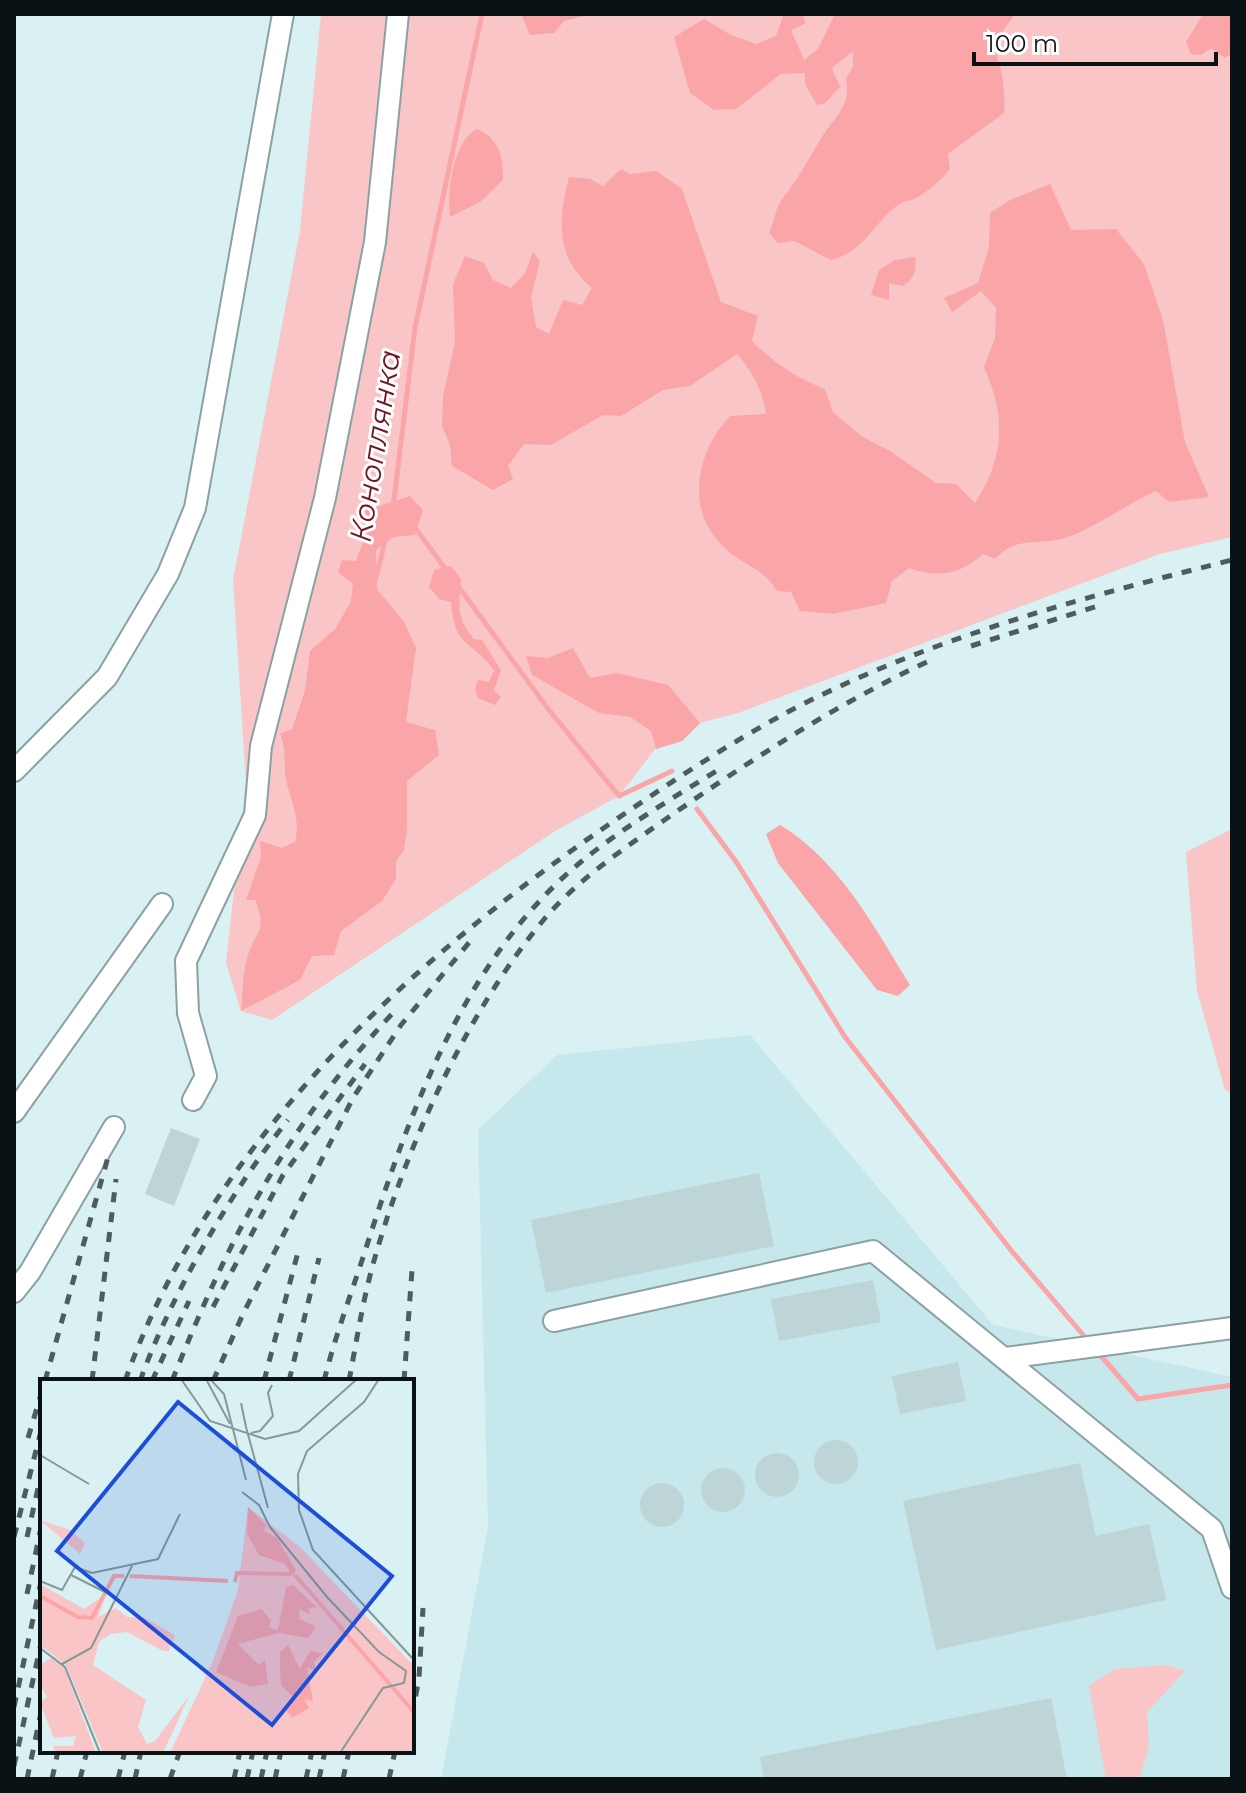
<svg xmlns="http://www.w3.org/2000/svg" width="1246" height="1793" viewBox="0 0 1246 1793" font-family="Montserrat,sans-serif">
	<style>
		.built { fill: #c6e7eb }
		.green { fill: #f9c5c6 }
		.water { fill: #faa6a8 }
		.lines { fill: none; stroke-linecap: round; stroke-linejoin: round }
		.stream { stroke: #faa6a8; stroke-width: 5 }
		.building { fill: #bed5d8 }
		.minor-casing { stroke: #8ba1a4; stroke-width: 24 }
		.minor { stroke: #fff; stroke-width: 20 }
		.rail { stroke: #4e5c5d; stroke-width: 5; stroke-dasharray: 10 10; stroke-linecap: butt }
		.labels { text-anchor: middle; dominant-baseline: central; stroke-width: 6; stroke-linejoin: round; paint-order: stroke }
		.water-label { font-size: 30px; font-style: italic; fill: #711625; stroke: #fff }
		.inset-river { fill: none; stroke: #faa6a8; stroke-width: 4 }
		.inset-road { fill: none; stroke: #869899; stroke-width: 2 }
		.view { fill: #1d4ed8; fill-opacity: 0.15; stroke: #1d4ed8; stroke-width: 4 }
		.inset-edge { fill: none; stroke: #0a1213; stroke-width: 4 }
	</style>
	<rect width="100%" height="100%" fill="#d9f1f3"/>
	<!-- built -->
	<polygon class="built" points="750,1035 993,1325 1232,1377 1232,1779 441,1779 488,1527 478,1130 557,1055"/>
	<!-- green -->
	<g class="green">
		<polygon points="321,14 1232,14 1232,537 1160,554 738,713 700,723 682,741 655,749 619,796 555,831 272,1020 241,1011 226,963 246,784 233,580 300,231"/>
		<polygon points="1232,829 1232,1093 1225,1090 1197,991 1186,852"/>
		<polygon points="1166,1665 1185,1671 1147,1712 1149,1746 1139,1779 1106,1779 1089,1686 1115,1669"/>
	</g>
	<!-- water -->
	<g class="water">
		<polygon points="521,14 592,14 564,21 554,33 530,35"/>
		<path d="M784,14H802L806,23L791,30L804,60L818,49L835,14H1015L992,46C1002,62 1006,94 1004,113L948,154L950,169C941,180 929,191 916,198C910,201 904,201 898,205C873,223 865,252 831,260L794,241L778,243L769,233C774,222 776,206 783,198C799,177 807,162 820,140C833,118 852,107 846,79L853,67V51L832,68L840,87L825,103L817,105L805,84V73L781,74L736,109L714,110L690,93L674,37L704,19L731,35L756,44L776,36Z"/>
		<polygon points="1203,14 1232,14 1232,53 1225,58 1211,48 1201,55 1191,54 1186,42"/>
		<path d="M477,129C500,139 503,157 503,180L480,202L450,217C447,192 452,142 477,129Z"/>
		<path d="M621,169L630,174L656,171L682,189L721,302L758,316L752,341C773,362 797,378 825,389L833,412L861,436L890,451L936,483L956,484L975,503C1005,457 1006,417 984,367L995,338L996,308L981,291L952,312L944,298L978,283L989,247L990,213L1010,200L1050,184L1071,230L1116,229L1144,264L1163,320L1185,442L1209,497L1169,502L1156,491C1125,505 1097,527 1065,538C1038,546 1016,535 995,559L983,554C961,575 936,578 909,568L892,581L886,603L833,614L800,611L791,592L777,591C764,568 742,565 725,548C684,511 696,452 730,416L766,414C763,391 752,371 737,354L690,386L663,390L621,416L603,415L551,445L524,444L508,466L513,479L493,490L452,466L450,445L442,426L443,396L455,342L453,284L465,256L484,263L493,280L511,288L525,273L533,252L540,261L531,297L536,327L549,334L563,300L582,305L592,288C555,257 558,221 569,177L590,179L603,186Z"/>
		<path d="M915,257C917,270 915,278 903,286L889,283V300L871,295L879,270L895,260Z"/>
		<path d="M410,496L423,510L415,535L394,537L376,550L377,589L404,622L416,648L406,722L435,730L439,755L407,781V830L404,850L396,861V879L382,901L341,931L334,955L312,956L300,980L241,1011C243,994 242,975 247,959C254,930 269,933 255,900H246L261,857L260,841L282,848L295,842C302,814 287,797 285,772C284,756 286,749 280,734L292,729L305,691L310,651L336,628L351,601L353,584L338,572L342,560L356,561L363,542L366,510Z"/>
		<path d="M451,566L461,579C459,605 456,618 474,639L482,640L501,670L494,690L501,697L495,705L478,698L475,689L478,680L489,682L494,670C473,641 454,648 451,602L439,599L429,587L434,570Z"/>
		<polygon points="573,648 590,678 617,673 668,685 700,723 682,741 656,749 651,731 630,717 599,713 532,675 526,656 548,658"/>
		<path d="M780,825C840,861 874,927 910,985L898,996L877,990L778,863L766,834Z"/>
	</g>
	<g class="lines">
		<!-- stream -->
		<g class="stream">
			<polyline points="393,508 415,328 482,14"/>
			<polyline points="413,525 447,571"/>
			<polyline points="376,578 385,541"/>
			<polyline points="458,586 549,710 619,796 672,771"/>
			<polyline points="697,809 737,863 845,1037 1010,1249 1090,1343"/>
			<polyline points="1096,1350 1138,1399 1232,1385"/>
		</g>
	</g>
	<!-- building -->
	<g class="building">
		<polygon points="171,1128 200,1139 174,1206 145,1194"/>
		<polygon points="759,1173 774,1246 546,1293 531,1220"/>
		<polygon points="873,1280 881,1322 779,1341 771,1299"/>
		<polygon points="958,1362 966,1401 900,1414 892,1376"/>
		<circle cx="836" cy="1462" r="22"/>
		<circle cx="777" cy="1475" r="22"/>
		<polygon points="1080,1463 1096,1536 1149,1524 1166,1600 936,1650 903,1501"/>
		<circle cx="723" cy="1490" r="22"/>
		<circle cx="662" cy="1505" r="22"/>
		<polygon points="1051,1698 1067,1779 764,1779 760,1757"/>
	</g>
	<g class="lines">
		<defs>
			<g id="minor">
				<polyline points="14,771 107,677 168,574 195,508 283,14"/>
				<polyline points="193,1100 206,1076 188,1013 186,961 255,815 261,746 325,498 375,242 398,14"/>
				<polyline points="14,1112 162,904"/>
				<polyline points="14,1292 30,1272 114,1127"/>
				<polyline points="554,1321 873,1251 1212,1529 1232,1588"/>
				<polyline points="1006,1358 1232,1328"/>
			</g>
		</defs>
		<!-- minor casing -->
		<use href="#minor" class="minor-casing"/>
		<!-- minor -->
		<use href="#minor" class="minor"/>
		<!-- rail -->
		<g class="rail">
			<polyline points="971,646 1101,605"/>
			<polyline points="213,1307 283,1175 365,1064"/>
			<polyline points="45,1381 108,1157"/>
			<polyline points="92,1381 116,1179"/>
			<path d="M125,1381C209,1144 405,965 608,825C671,782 735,739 803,704C940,635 1085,597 1232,560"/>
			<path d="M140,1381C170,1297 232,1189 288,1120"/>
			<polyline points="152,1381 189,1301"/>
			<path d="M172,1381C229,1238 286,1127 392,1014"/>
			<polyline points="213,1381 243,1314 353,1098 401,1025 472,939"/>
			<polyline points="264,1381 298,1252"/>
			<polyline points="289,1381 319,1258"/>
			<path d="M324,1381C335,1336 352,1292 366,1248C411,1109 465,957 582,861C625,826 676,796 723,767"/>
			<path d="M349,1381C356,1344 362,1305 372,1268C404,1151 467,1010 546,917C579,879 622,850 663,821C749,761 838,703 933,659"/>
			<polyline points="404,1381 412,1270"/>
			<polyline points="28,1438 42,1391"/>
			<polyline points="14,1537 42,1427"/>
			<polyline points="27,1537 41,1475"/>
			<polyline points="27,1594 42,1523"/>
			<polyline points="14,1707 42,1577"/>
			<polyline points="412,1716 419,1678 423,1608"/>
			<polyline points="14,1766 42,1639"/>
			<polyline points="27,1779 42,1708"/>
			<polyline points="52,1779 58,1751"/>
			<polyline points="80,1779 87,1751"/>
			<polyline points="118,1779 125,1751"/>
			<polyline points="135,1779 141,1751"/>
			<polyline points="170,1779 180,1751"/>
			<polyline points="234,1779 240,1751"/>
			<polyline points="247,1779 253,1751"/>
			<polyline points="261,1779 267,1751"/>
			<polyline points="275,1779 281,1751"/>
			<polyline points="306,1779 312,1751"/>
			<polyline points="319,1779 325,1751"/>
			<polyline points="343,1779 349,1751"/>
			<polyline points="389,1779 395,1751"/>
		</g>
	</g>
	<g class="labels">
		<!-- water labels -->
		<g class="water-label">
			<text transform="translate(375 446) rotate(-81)">Коноплянка</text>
		</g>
	</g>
	<!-- overview -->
	<g transform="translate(40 1379)">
		<rect width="374" height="374" fill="#d9f1f3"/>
		<path d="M208,128L260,168L374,287V374H130L173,282L198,211ZM0,141L30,151L45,164L40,175ZM0,205L44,230L66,215L58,238L76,229L87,238H103L135,256L129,272H123L87,253L70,255L59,263L53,286L106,321L98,348L107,365L115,362L149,317L123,374H63L26,286L0,266ZM11,279L24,288L56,374H16L13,367H33L36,357L14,359L0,324L7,318L0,305V286Z" fill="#f9c5c6"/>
		<path d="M208,128L226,146L224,152L237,159L256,191L253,198L245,185L219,176L207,155ZM253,206L277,228L268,230L271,236L259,230L260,240L276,248L268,259L238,254L198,265L219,286L225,281L228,305L210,308L176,293L198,237L221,230L231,241L229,249L238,251L246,208ZM248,266L260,290L270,272L283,274L274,283L276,292L267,288L273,322L264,320L269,329L252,339L246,330L252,317L241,306L240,292V273Z" fill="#faa6a8"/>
		<path class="inset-river" d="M255,196L374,333M90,197L188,202M195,203L197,194L251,195M0,217L38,238L52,239L74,197H84"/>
		<path class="inset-road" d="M141,0L170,42L225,60L259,52L317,0M166,0L190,45M170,0L184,15L206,101M339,0L324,23L267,72L258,95L259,131L273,171L374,281M201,24L206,48M206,48L228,129M211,54L220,52L233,37L228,14L232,6M0,76L49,105M202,113L219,126L230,148L287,218L339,273L366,292L364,304L343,309L300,374M31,196L73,217M0,202L22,211L35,188L52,194L118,180L140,135M0,269L25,288L60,374M22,285L51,269L92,187"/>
		<path class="view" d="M138,23L352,197L232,346L17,172Z"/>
		<rect width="374" height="374" class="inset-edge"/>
	</g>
	<!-- border -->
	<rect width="1246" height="1793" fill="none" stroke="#0a1213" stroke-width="32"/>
	<!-- scale -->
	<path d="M974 52v12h242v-12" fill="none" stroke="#0a1213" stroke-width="4"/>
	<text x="986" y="52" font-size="24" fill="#0a1213" stroke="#ffffff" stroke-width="6" paint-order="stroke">100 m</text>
</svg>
